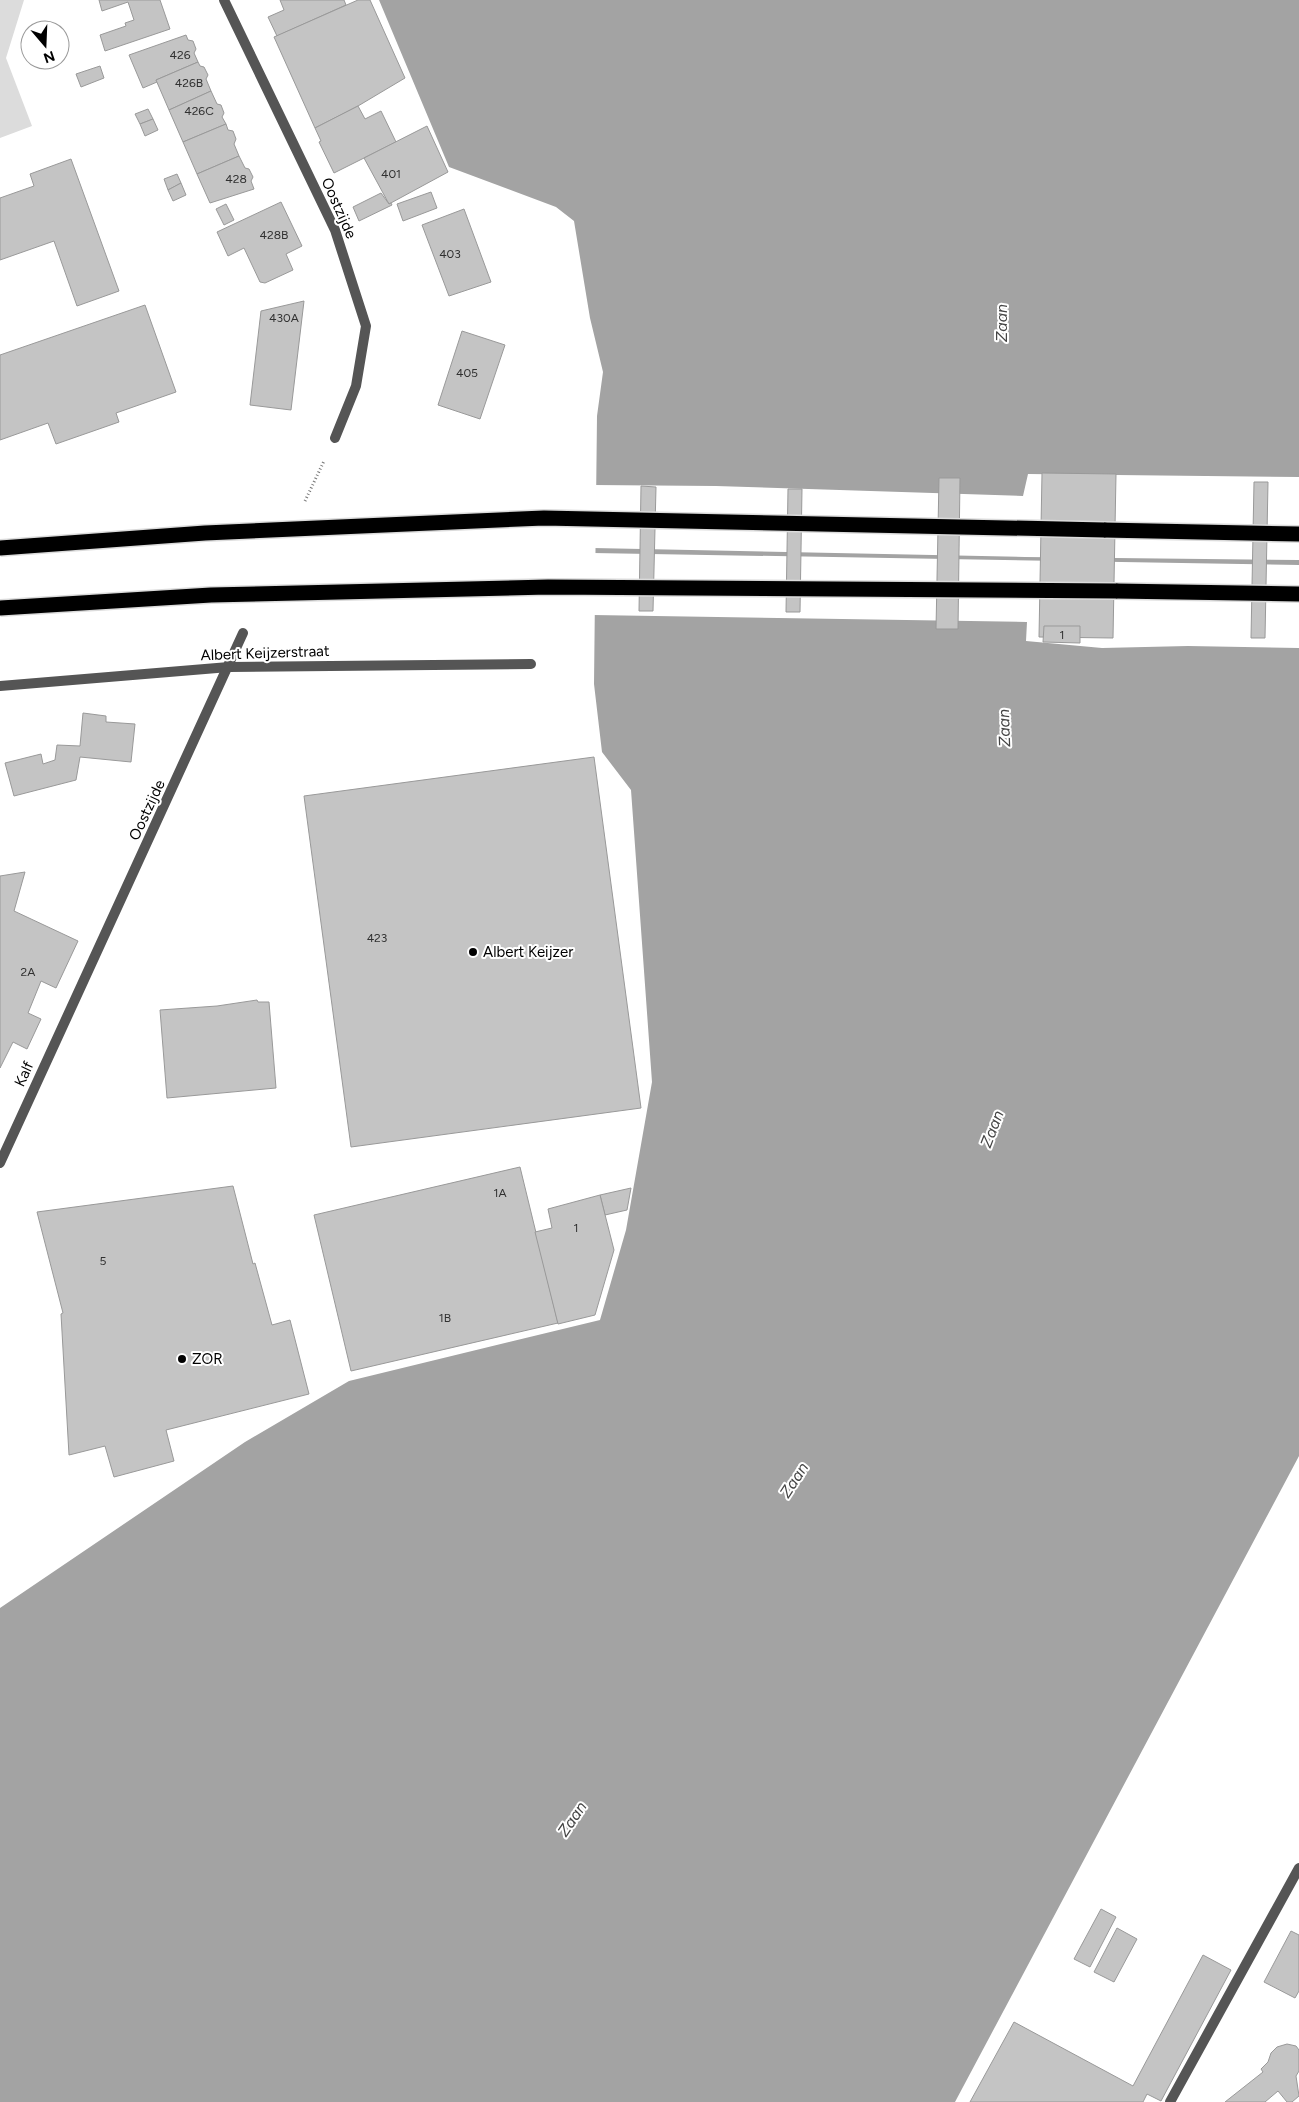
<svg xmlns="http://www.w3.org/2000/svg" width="1299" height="2102" viewBox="0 0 1299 2102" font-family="Figtree,sans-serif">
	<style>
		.green { fill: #dcdcdc }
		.water { fill: #a3a3a3 }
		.pier { fill: #fff }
		.building { fill: #c4c4c4; stroke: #999 }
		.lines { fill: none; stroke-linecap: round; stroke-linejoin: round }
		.motorway-casing { stroke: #dbdbdb; stroke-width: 18 }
		.path { stroke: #777; stroke-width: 3; stroke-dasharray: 1 2.5; stroke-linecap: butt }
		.service { stroke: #555; stroke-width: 10 }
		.minor { stroke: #555; stroke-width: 10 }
		.motorway { stroke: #000; stroke-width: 15 }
		.motorway-bridge-casing { stroke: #dbdbdb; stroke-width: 18; stroke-linecap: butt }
		.motorway-bridge { stroke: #000; stroke-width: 15 }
		.poi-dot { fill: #000; stroke: #fff; stroke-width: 2 }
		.labels { text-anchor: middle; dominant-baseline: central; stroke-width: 4; stroke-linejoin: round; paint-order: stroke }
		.number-label { font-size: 12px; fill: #313131 }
		.street-label { font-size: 15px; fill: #000; stroke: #fff }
		.poi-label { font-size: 15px; fill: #000; stroke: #fff; text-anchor: start }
		.water-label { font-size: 16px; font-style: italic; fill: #444; stroke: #fff }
	</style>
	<rect width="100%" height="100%" fill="#fff"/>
	<!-- green -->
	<polygon class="green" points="0,0 24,0 6,58 32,126 0,138"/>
	<!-- water -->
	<polygon class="water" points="379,0 1299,0 1299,1456 955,2102 0,2102 0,1608 245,1442 349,1381 600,1320 626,1230 652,1082 631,790 602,752 594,684 597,416 603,372 590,318 574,221 556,207 449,167"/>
	<!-- pier -->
	<g class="pier">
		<polygon points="1028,474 1299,477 1299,560 1025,557 593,548 594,485 716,486 1023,496"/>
		<polygon points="593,553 1299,565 1299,648 1188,646 1102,648 1026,641 1027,622 593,615"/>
	</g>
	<!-- building -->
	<g class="building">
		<polygon points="99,0 160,0 170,29 105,51 100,35 126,26 125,23 134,20 128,2 102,11"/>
		<polygon points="280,0 344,0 346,5 277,36 268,17 284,10"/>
		<polygon points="358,0 370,0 405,78 358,106 315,128 274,37"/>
		<polygon points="186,35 188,40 193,41 196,49 194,53 198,62 156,80 157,82 143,88 129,55"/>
		<polygon points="198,62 200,66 204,67 208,75 206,79 211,91 169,110 156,80"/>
		<polygon points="100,66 104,78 81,87 76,74"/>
		<polygon points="211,91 217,104 221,105 224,113 222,117 226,124 183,142 169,110"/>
		<polygon points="358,106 365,119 381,111 396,142 334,173 319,142 321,141 315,128"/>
		<polygon points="148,109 153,119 140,124 135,114"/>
		<polygon points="153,119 158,130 145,136 140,124"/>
		<polygon points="226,124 228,130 233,131 236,139 234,144 239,156 197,174 183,142"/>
		<polygon points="427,126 448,172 389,204 364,158"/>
		<polygon points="239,156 245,168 249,169 253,177 251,181 254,189 210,203 197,174"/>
		<polygon points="71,159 119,291 77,306 54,241 0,260 0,198 34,186 30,174"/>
		<polygon points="177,174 181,183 168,190 164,179"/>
		<polygon points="181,183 186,195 173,201 168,190"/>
		<polygon points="431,192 437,208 403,221 397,204"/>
		<polygon points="381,193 389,204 391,203 392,205 359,221 353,207"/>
		<polygon points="281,202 302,246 286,254 293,270 265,283 260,282 244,248 228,256 217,232"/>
		<polygon points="226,204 234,220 224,225 216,209"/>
		<polygon points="464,209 491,282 449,296 422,225"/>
		<polygon points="304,301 291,410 250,405 261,311"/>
		<polygon points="145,305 176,392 116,413 119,422 56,444 48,423 0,440 0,355"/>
		<polygon points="462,331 505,345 480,419 438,405"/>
		<polygon points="1042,473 1116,474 1113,638 1039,637"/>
		<polygon points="939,478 960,478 958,629 936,629"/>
		<polygon points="1254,482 1268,482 1265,638 1251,638"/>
		<polygon points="641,486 656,487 653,611 639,611"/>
		<polygon points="788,489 802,489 800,612 786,612"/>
		<polygon points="1044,626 1080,626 1080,643 1043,642"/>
		<polygon points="83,713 106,716 106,722 135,724 131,762 80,757 76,780 14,796 5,763 41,754 43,764 55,760 57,745 80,746"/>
		<polygon points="594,757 641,1108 351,1147 304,796"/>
		<polygon points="25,872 14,911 78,941 56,988 41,981 28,1013 41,1019 27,1049 13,1042 0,1068 0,876"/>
		<polygon points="257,1000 258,1002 269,1002 276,1088 167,1098 160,1010 217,1006"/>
		<polygon points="520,1167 558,1323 351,1371 314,1215"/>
		<polygon points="233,1186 253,1264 255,1263 272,1325 290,1320 309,1394 166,1430 174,1461 114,1477 105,1446 69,1455 61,1314 63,1313 37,1212"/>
		<polygon points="631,1188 627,1210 605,1215 600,1195"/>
		<polygon points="600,1195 614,1250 595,1315 558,1324 535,1232 552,1228 548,1209"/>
		<polygon points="1101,1909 1116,1917 1090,1967 1074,1959"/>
		<polygon points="1117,1928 1137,1939 1114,1982 1094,1972"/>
		<polygon points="1291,1931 1299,1935 1299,1991 1295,1998 1264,1982"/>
		<polygon points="1203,1955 1231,1970 1161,2101 1147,2094 1143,2102 970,2102 1014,2022 1133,2086"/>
		<polygon points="1287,2044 1296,2046 1299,2050 1299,2071 1296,2076 1299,2096 1292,2102 1287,2102 1278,2091 1265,2102 1225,2102 1263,2072 1261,2069 1268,2062 1271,2053 1277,2047"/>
	</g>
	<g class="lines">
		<defs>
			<g id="motorway">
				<polyline points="1104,530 1299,534"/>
				<polyline points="1116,591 1299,594"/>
			</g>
		</defs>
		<!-- motorway casing -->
		<use href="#motorway" class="motorway-casing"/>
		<!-- path -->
		<polyline class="path" points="305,501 324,461"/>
		<!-- service -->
		<g class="service">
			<polyline points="229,667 531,664"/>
			<polyline points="1170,2102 1299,1868"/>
		</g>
		<!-- minor -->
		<g class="minor">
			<polyline points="224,0 335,230 366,326 356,386 335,438"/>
			<polyline points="0,686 229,667"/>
			<polyline points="0,1163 243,633"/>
		</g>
		<!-- motorway -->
		<use href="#motorway" class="motorway"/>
		<defs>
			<g id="motorway-bridge">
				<polyline points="0,548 205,533 544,518 1104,530"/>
				<polyline points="0,608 211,595 548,587 1116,591"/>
			</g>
		</defs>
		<!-- motorway-bridge casing -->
		<use href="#motorway-bridge" class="motorway-bridge-casing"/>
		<!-- motorway-bridge -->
		<use href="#motorway-bridge" class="motorway-bridge"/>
	</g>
	<!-- markers -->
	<g class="poi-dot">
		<circle cx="473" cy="952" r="5"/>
		<circle cx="182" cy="1359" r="5"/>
	</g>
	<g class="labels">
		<!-- number labels -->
		<g class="number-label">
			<text x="180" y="55">426</text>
			<text x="189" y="83">426B</text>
			<text x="199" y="111">426C</text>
			<text x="391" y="174">401</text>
			<text x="236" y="179">428</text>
			<text x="274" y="235">428B</text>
			<text x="450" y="254">403</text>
			<text x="284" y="318">430A</text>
			<text x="467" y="373">405</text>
			<text x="1062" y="635">1</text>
			<text x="377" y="938">423</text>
			<text x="28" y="972">2A</text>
			<text x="500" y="1193">1A</text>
			<text x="576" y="1228">1</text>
			<text x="103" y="1261">5</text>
			<text x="445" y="1318">1B</text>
		</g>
		<!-- street labels -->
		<g class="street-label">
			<text transform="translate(339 208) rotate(66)">Oostzijde</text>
			<text transform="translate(265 653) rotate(-2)">Albert Keijzerstraat</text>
			<text transform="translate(147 810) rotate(-65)">Oostzijde</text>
			<text transform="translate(24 1074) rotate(-65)">Kalf</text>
		</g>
		<!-- poi labels -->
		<g class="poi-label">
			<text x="483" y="952">Albert Keijzer</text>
			<text x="192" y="1359">ZOR</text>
		</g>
		<!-- water labels -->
		<g class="water-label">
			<text transform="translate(1001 323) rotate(-90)">Zaan</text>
			<text transform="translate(1004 728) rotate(-92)">Zaan</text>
			<text transform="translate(992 1129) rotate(-69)">Zaan</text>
			<text transform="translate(794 1480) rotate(-57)">Zaan</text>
			<text transform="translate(572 1819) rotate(-56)">Zaan</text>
		</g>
	</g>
	<!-- north arrow -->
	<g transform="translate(45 45) rotate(161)"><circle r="24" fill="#ffffff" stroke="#999999"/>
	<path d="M0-4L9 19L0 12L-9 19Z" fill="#000000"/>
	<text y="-8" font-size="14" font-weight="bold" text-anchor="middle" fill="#000000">N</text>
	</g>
</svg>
